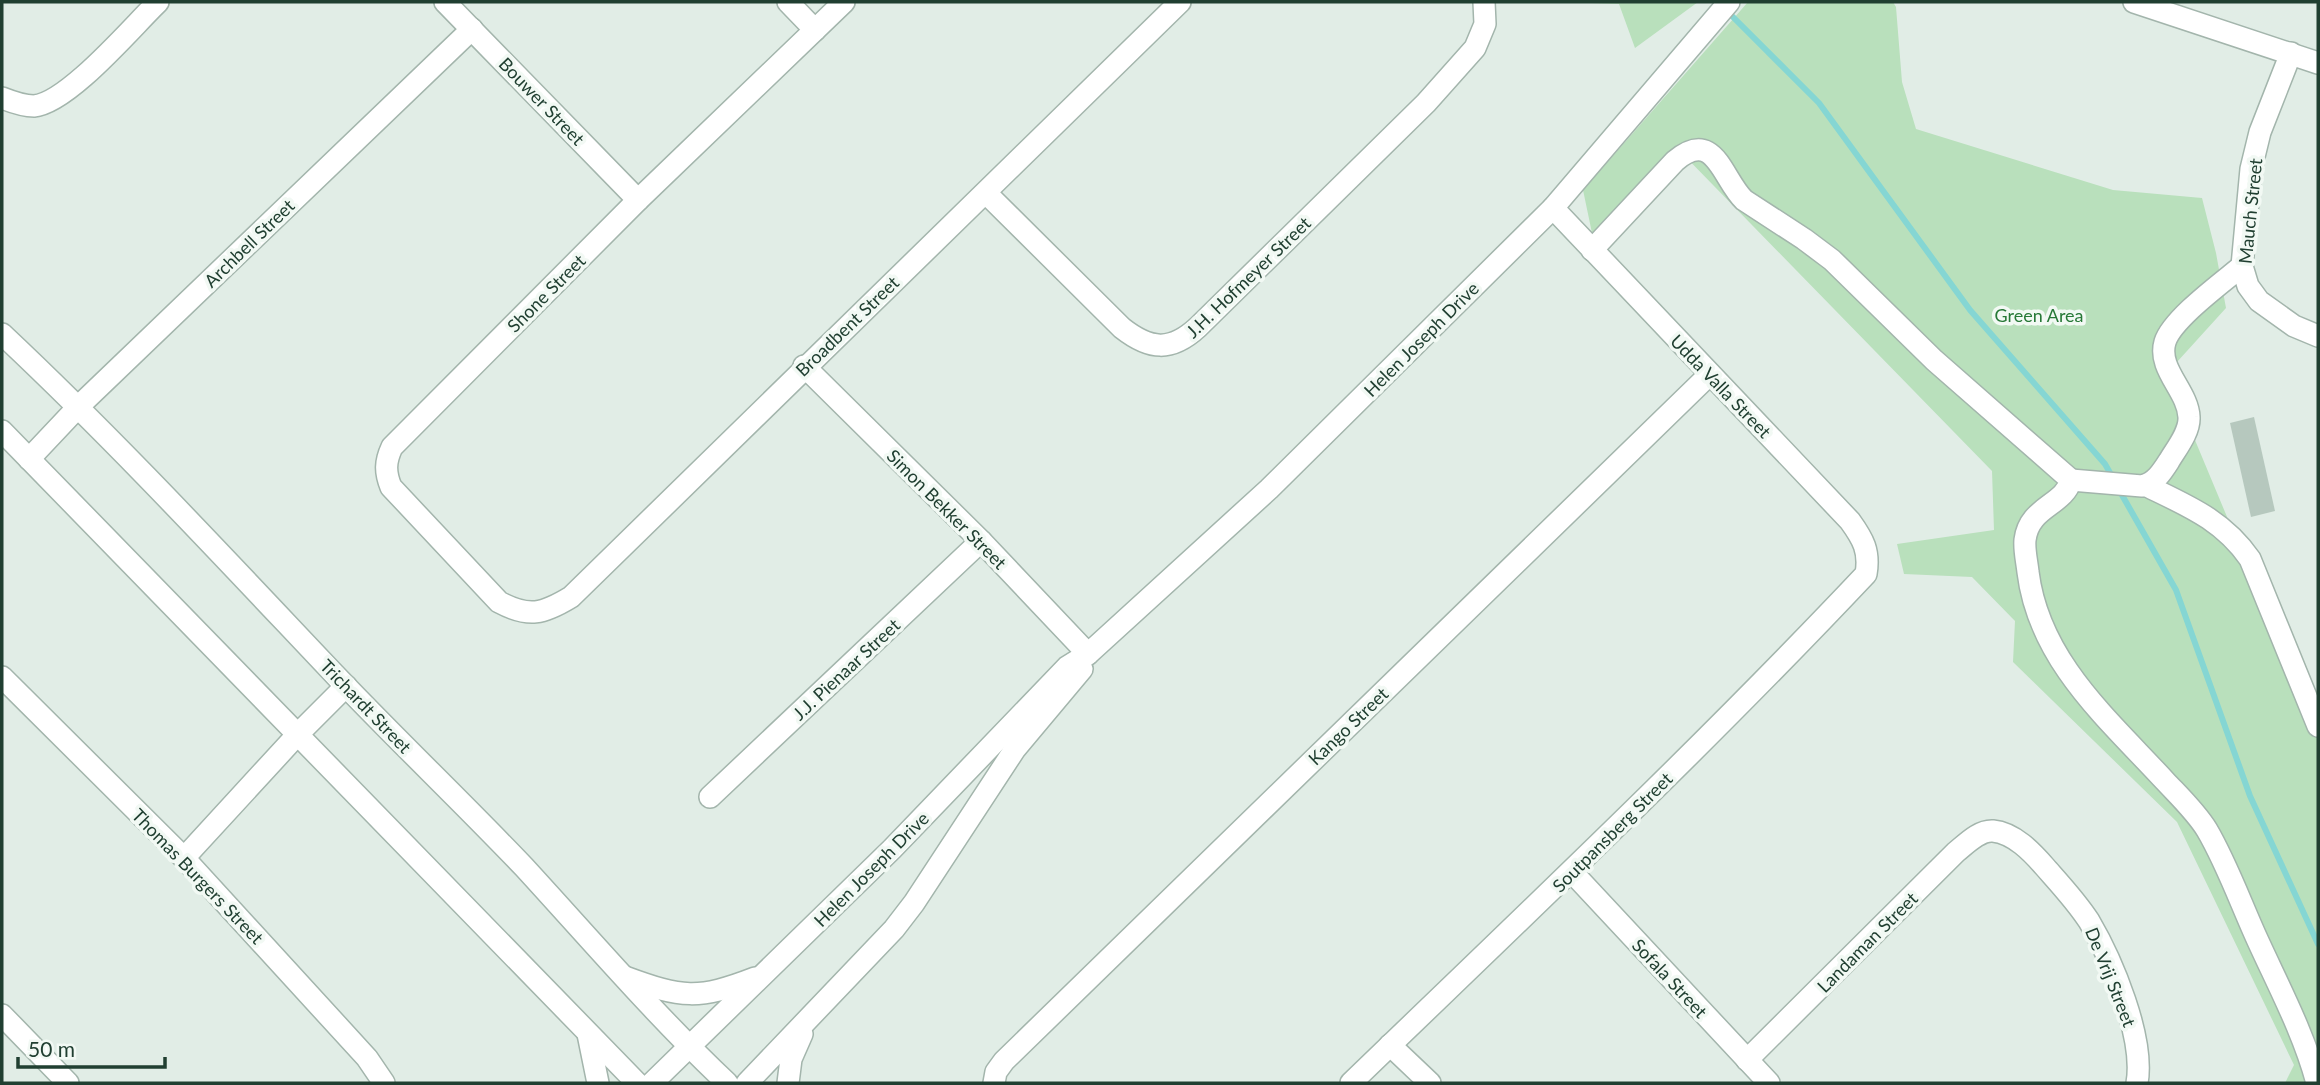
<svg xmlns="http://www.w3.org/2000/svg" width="2320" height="1085" viewBox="0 0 2320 1085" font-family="Lato,sans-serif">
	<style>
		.green { fill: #b9e0bc }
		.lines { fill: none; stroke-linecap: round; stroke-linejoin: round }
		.stream { stroke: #85d6d3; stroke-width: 6 }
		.building { fill: #b6c8be }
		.minor-casing { stroke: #a3b5ac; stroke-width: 24 }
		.minor { stroke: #fff; stroke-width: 21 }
		.labels { text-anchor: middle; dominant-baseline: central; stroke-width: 7; stroke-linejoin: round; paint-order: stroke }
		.street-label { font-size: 18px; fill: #203f31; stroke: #f2f9f4 }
		.park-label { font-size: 18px; fill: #277937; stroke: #f2f9f4 }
	</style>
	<rect width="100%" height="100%" fill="#e1ede6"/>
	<!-- green -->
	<g class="green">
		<polygon points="1563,2 1698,2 1635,48 1619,4"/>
		<polygon points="1748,2 1893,2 1896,7 1902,82 1916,129 2113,190 2202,198 2216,253 2226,308 2167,373 2318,735 2318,1083 2285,1083 2294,1065 2177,822 2013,662 2015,621 1972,577 1904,574 1897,544 1994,530 1992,471 1676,147 1592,233 1583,190"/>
	</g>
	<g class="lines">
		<!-- stream -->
		<g class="stream">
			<polyline points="1726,10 1819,103 1970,310 2105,464 2113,478"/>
			<polyline points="2118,488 2176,590 2250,796 2318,944"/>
		</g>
	</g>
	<!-- building -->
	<polygon class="building" points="2254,417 2275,511 2251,517 2230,423"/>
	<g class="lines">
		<defs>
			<g id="minor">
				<polyline points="445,2 638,200"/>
				<polyline points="788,2 815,30"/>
				<path d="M844,2L638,200L392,447C385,462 385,472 391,487L499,602C529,618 543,614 571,597C773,397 978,201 1180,2"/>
				<polyline points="2134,2 2318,63"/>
				<polyline points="2291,53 2260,132 2251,169 2242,266 2248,286 2259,301 2294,326 2318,336"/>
				<path d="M2,98C12,102 23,106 34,106C68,103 132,27 158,2"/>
				<path d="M986,193L1122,328C1150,350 1171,352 1198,327L1426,103L1475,48L1485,24L1484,2"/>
				<path d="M1592,250L1675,161C1715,127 1722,179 1744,200L1804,239L1832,260L1934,360L2071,480C2064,506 2029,506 2025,540C2024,550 2027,562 2028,572C2039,661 2108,719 2165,781C2179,796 2196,812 2207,830C2227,864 2241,904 2258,941C2279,987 2304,1034 2317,1083"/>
				<path d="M2,334C119,444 228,562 338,678C399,742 463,803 524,867C591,940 655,1015 727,1083"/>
				<polyline points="804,366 981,541 1088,654"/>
				<polyline points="2,431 637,1083"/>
				<polyline points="29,459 79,406 472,29"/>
				<path d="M2071,480L2142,486C2155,483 2162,472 2169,461C2176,449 2190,432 2189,417C2188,391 2157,369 2165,342C2172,319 2223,282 2242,266"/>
				<path d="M2147,486C2188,506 2223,520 2250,559L2318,726"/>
				<polyline points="2,677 184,858 367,1058 384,1083"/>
				<polyline points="710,797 981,541"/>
				<polyline points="184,858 297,735 346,686"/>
				<polyline points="1572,872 1769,1083"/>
				<path d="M625,977C682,998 698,1000 755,978"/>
				<polyline points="2,1015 68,1083"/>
				<polyline points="588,1034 598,1083"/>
				<polyline points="1390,1045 1430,1083"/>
				<path d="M1747,1060L1956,852C1966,844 1979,830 1993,831C2014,833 2032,852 2045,867C2060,884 2076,901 2089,921C2112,960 2145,1038 2137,1083"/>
				<polyline points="652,1083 892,849 1067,667 1088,654 1269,489 1553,208 1729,2"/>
				<polyline points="747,1083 894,929 914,903 1015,749 1082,669"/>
				<polyline points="788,1083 791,1059 802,1034"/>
				<polyline points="994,1083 996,1072 1004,1061 1710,374"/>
				<path d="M1351,1083C1525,915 1700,750 1866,574C1870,551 1863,539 1850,521L1553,208"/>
			</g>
		</defs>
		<!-- minor casing -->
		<use href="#minor" class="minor-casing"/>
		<!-- minor -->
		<use href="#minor" class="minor"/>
	</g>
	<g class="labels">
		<!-- street labels -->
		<g class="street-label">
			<text transform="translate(542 101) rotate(46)">Bouwer Street</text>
			<text transform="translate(2250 211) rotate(-84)">Mauch Street</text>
			<text transform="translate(249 243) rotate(-44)">Archbell Street</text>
			<text transform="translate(1248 277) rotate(-44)">J.H. Hofmeyer Street</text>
			<text transform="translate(546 293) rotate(-45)">Shone Street</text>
			<text transform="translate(847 326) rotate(-44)">Broadbent Street</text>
			<text transform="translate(1421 339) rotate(-45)">Helen Joseph Drive</text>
			<text transform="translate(1721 386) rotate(46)">Udda Valla Street</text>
			<text transform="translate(947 509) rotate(45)">Simon Bekker Street</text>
			<text transform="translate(846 669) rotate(-43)">J.J. Pienaar Street</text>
			<text transform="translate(366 706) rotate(46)">Trichardt Street</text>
			<text transform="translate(1348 726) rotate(-44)">Kango Street</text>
			<text transform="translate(1612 832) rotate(-45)">Soutpansberg Street</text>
			<text transform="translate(871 869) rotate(-45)">Helen Joseph Drive</text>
			<text transform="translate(198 876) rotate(46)">Thomas Burgers Street</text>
			<text transform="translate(1867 942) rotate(-45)">Landaman Street</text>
			<text transform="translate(2111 977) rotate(68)">De Vrij Street</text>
			<text transform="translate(1670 978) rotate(47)">Sofala Street</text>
		</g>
		<!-- park labels -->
		<g class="park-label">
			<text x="2039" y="315">Green Area</text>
		</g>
	</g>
	<!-- border -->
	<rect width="2320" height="1085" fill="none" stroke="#203f31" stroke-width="7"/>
	<!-- scale -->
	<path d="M18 1057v10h147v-10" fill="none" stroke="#203f31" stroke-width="3.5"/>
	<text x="28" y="1057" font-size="21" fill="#203f31" stroke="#f2f9f4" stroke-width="5" paint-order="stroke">50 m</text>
</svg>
